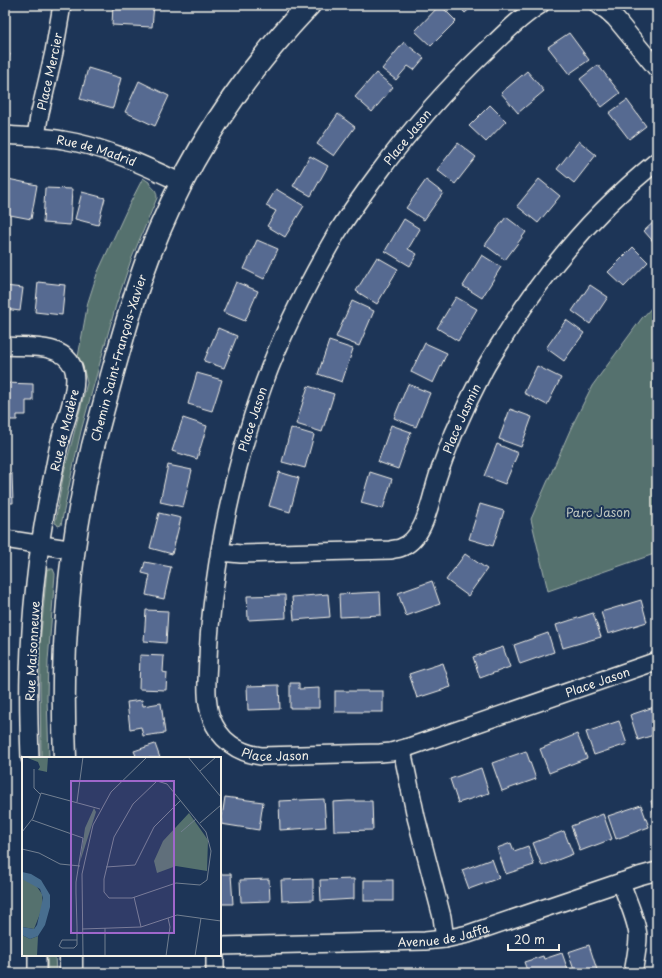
<svg xmlns="http://www.w3.org/2000/svg" width="662" height="978" viewBox="0 0 662 978" font-family="'Playpen Sans',sans-serif">
	<style>
		.green { fill: #55716e; stroke: #a4b1ab }
		.building { fill: #566a91; stroke: #f4f1e8 }
		.lines { fill: none; stroke-linecap: round; stroke-linejoin: round }
		.street-casing { stroke: #f4f1e8; stroke-width: 20 }
		.secondary-casing { stroke: #f4f1e8; stroke-width: 25 }
		.street { stroke: #1d3557; stroke-width: 17 }
		.secondary { stroke: #1d3557; stroke-width: 22 }
		.labels { text-anchor: middle; dominant-baseline: central; stroke-width: 4; stroke-linejoin: round; paint-order: stroke }
		.street-label { font-size: 12px; fill: #f4f1e8; stroke: #1d3557 }
		.park-label { font-size: 12px; fill: #bcc4bd; stroke: #1d3557 }
		.inset-road { fill: none; stroke: #738091; stroke-width: 1 }
		.view { fill: #9f67cb; fill-opacity: 0.15; stroke: #9f67cb; stroke-width: 2 }
		.inset-edge { fill: none; stroke: #f4f1e8; stroke-width: 2 }
	</style>
	<rect width="100%" height="100%" fill="#1d3557"/>
	<filter id="ink" filterUnits="userSpaceOnUse"><feTurbulence type="fractalNoise" baseFrequency=".025" numOctaves="2"/><feDisplacementMap in="SourceGraphic" scale="8" xChannelSelector="R" yChannelSelector="G"/><feConvolveMatrix kernelMatrix="1 2 1 2 8 2 1 2 1" color-interpolation-filters="sRGB"/></filter>
	<g filter="url(#ink)">
		<!-- green -->
		<g class="green">
			<path d="M143,178L149,182C151,189 157,187 157,198L131,260L116,305L81,431L73,467L61,525L58,526L57,524L55,523L64,472L87,383L83,366L78,357L88,302L97,274L128,207Z"/>
			<polygon points="657,302 657,553 548,591 531,519 571,428 592,386 642,318"/>
			<polygon points="47,569 53,569 55,574 48,661 47,698 49,758 41,758 40,686 40,644"/>
			<polygon points="47,955 55,955 56,973 48,973"/>
		</g>
		<!-- building -->
		<g class="building">
			<polygon points="113,5 154,5 152,27 112,25"/>
			<polygon points="440,5 456,21 431,46 415,31"/>
			<polygon points="458,5 474,5 465,13"/>
			<polygon points="569,33 589,60 569,74 548,47"/>
			<polygon points="404,42 424,58 414,70 408,66 396,80 382,69"/>
			<polygon points="5,52 10,54 5,70"/>
			<polygon points="598,65 620,93 602,107 580,79"/>
			<polygon points="88,68 121,78 113,108 80,99"/>
			<polygon points="527,71 544,91 518,113 501,93"/>
			<polygon points="376,73 393,87 372,112 355,97"/>
			<polygon points="139,81 169,96 155,126 125,112"/>
			<polygon points="627,100 646,126 629,139 609,113"/>
			<polygon points="490,105 506,121 486,142 469,126"/>
			<polygon points="338,114 355,127 334,156 317,144"/>
			<polygon points="579,141 596,155 574,183 557,169"/>
			<polygon points="458,143 476,157 455,184 437,170"/>
			<polygon points="310,156 328,166 311,196 293,186"/>
			<polygon points="8,179 37,185 31,219 5,214 5,195"/>
			<polygon points="539,179 560,196 538,223 517,206"/>
			<polygon points="426,180 443,193 424,220 406,208"/>
			<polygon points="45,188 72,189 70,225 43,223"/>
			<polygon points="276,189 304,206 285,237 267,226 276,211 266,206"/>
			<polygon points="82,192 105,198 98,225 75,219"/>
			<polygon points="506,217 526,232 505,260 485,245"/>
			<polygon points="404,219 420,229 408,249 417,254 410,266 385,251"/>
			<polygon points="657,219 657,246 644,231"/>
			<polygon points="257,240 278,249 264,279 244,269"/>
			<polygon points="633,247 648,262 624,287 608,272"/>
			<polygon points="482,255 501,267 482,298 463,286"/>
			<polygon points="377,257 398,269 377,304 356,291"/>
			<polygon points="38,282 65,285 62,315 35,312"/>
			<polygon points="236,282 258,291 245,321 223,312"/>
			<polygon points="590,285 608,297 590,324 572,311"/>
			<polygon points="5,286 23,288 20,311 5,309"/>
			<polygon points="456,297 477,309 458,341 437,328"/>
			<polygon points="352,301 374,311 359,346 336,337"/>
			<polygon points="566,320 584,333 564,361 546,348"/>
			<polygon points="218,328 237,336 224,368 204,361"/>
			<polygon points="329,341 353,349 342,382 318,374"/>
			<polygon points="425,343 447,353 433,383 411,372"/>
			<polygon points="537,366 561,378 547,405 524,393"/>
			<polygon points="197,373 222,380 212,411 188,404"/>
			<polygon points="5,383 33,384 33,401 26,401 26,415 17,415 17,420 5,420"/>
			<polygon points="408,384 430,393 416,427 394,418"/>
			<polygon points="308,386 334,394 322,432 296,424"/>
			<polygon points="510,409 532,417 521,447 499,439"/>
			<polygon points="183,418 207,426 197,459 172,451"/>
			<polygon points="391,425 411,432 398,469 378,462"/>
			<polygon points="291,428 314,435 305,468 282,462"/>
			<polygon points="497,444 518,453 505,484 484,476"/>
			<polygon points="168,465 192,470 183,507 160,502"/>
			<polygon points="279,472 299,478 290,512 269,506"/>
			<polygon points="370,472 392,479 383,509 361,503"/>
			<polygon points="5,474 12,474 13,503 5,503"/>
			<polygon points="480,504 504,511 493,546 469,539"/>
			<polygon points="159,513 181,518 172,554 150,548"/>
			<polygon points="465,554 487,569 468,596 446,580"/>
			<polygon points="145,562 171,567 164,599 146,595 150,575 142,573"/>
			<polygon points="432,581 440,604 406,616 398,593"/>
			<polygon points="380,592 381,615 340,617 339,594"/>
			<polygon points="328,594 330,617 294,620 292,597"/>
			<polygon points="285,595 286,618 248,620 247,596"/>
			<polygon points="657,596 657,619 656,619 653,597"/>
			<polygon points="641,600 647,622 608,634 601,612"/>
			<polygon points="146,610 168,611 166,643 144,641"/>
			<polygon points="593,613 601,637 563,648 556,625"/>
			<polygon points="548,633 554,652 520,664 514,645"/>
			<polygon points="503,647 510,667 480,678 473,657"/>
			<polygon points="140,655 164,656 163,672 167,673 166,690 139,689"/>
			<polygon points="443,663 451,687 417,698 409,674"/>
			<polygon points="290,683 299,683 299,689 319,688 319,708 290,708"/>
			<polygon points="279,685 280,709 248,710 247,686"/>
			<rect x="335" y="691" width="48" height="21"/>
			<polygon points="142,700 143,706 161,703 165,733 143,736 141,727 130,729 127,702"/>
			<polygon points="657,706 657,734 638,740 630,715"/>
			<polygon points="619,721 627,744 594,755 586,732"/>
			<polygon points="577,734 587,758 549,773 540,749"/>
			<polygon points="155,744 160,758 137,758 134,751"/>
			<polygon points="526,751 536,779 502,791 492,763"/>
			<polygon points="481,768 489,793 458,803 450,779"/>
			<polygon points="225,797 263,802 259,830 221,824"/>
			<polygon points="324,799 326,827 280,830 279,801"/>
			<polygon points="657,799 657,822 656,823 651,801"/>
			<polygon points="348,801 372,801 373,830 334,831 333,802"/>
			<polygon points="641,805 649,827 616,839 608,816"/>
			<polygon points="603,814 612,839 580,851 571,826"/>
			<polygon points="564,831 573,854 542,866 533,843"/>
			<polygon points="511,843 514,851 528,846 534,865 506,874 497,848"/>
			<polygon points="492,859 499,878 469,889 462,870"/>
			<polygon points="220,874 231,874 233,904 220,904"/>
			<polygon points="269,879 270,901 241,902 240,880"/>
			<polygon points="313,879 313,900 282,901 281,880"/>
			<polygon points="354,879 354,899 321,901 320,880"/>
			<rect x="364" y="880" width="29" height="21"/>
			<polygon points="589,945 598,973 575,973 568,952"/>
			<polygon points="562,953 569,973 528,973 524,962 543,956 544,959"/>
		</g>
		<g class="lines">
			<defs>
				<g id="street">
					<path id="s1" d="M540,5C520,17 503,35 486,51C446,89 410,130 378,174C363,194 348,215 335,236C309,281 282,334 264,383C244,438 230,493 220,550C214,587 209,623 208,660C207,679 205,700 211,717C219,740 238,753 261,756L380,753L391,752L409,747L657,661"/>
					<polyline points="599,5 606,10 615,18 657,69"/>
					<path id="s2" d="M5,135C25,137 44,136 63,140C106,147 143,165 182,183"/>
					<path id="s3" d="M36,137L39,117L54,52L62,5"/>
					<path d="M5,346C28,348 61,342 73,367C80,385 66,419 61,437C58,448 56,459 54,470C39,536 31,605 29,673C28,702 29,730 30,758"/>
					<polyline points="5,539 74,550"/>
					<path id="s4" d="M220,552L241,554L391,550C393,549 397,549 400,548C425,540 430,501 437,479C442,463 448,448 454,433C463,412 473,391 484,370C491,357 500,344 508,331C548,267 598,209 657,161"/>
					<polyline points="402,750 416,817 442,917 445,939"/>
					<path d="M621,882C626,898 637,920 638,936C638,948 635,961 633,973"/>
					<path id="s5" d="M220,946L425,941L445,939L468,934L639,876L657,871"/>
					<polyline points="37,955 37,973"/>
					<polyline points="215,955 215,973"/>
				</g>
				<g id="secondary">
					<path id="s6" d="M65,758C63,706 63,655 68,603C72,551 81,497 93,446C99,424 105,402 111,379C122,339 133,298 148,258C184,164 240,78 309,5"/>
					<polyline points="71,955 71,973"/>
				</g>
			</defs>
			<!-- street casing -->
			<use href="#street" class="street-casing"/>
			<!-- secondary casing -->
			<use href="#secondary" class="secondary-casing"/>
			<!-- street -->
			<use href="#street" class="street"/>
			<!-- secondary -->
			<use href="#secondary" class="secondary"/>
		</g>
	</g>
	<g class="labels">
		<!-- street labels -->
		<g class="street-label">
			<text stroke="none"><textPath href="#s3" startOffset="67">Place Mercier</textPath></text>
			<text transform="translate(407 137) rotate(-51)">Place Jason</text>
			<text stroke="none"><textPath href="#s2" startOffset="93">Rue de Madrid</textPath></text>
			<text stroke="none"><textPath href="#s6" startOffset="406">Chemin Saint-François-Xavier</textPath></text>
			<text transform="translate(252 419) rotate(-72)">Place Jason</text>
			<text stroke="none"><textPath href="#s4" startOffset="327">Place Jasmin</textPath></text>
			<text transform="translate(64 430) rotate(-76)">Rue de Madère</text>
			<text transform="translate(32 651) rotate(-87)">Rue Maisonneuve</text>
			<text stroke="none"><textPath href="#s1" startOffset="1230">Place Jason</textPath></text>
			<text stroke="none"><textPath href="#s1" startOffset="896">Place Jason</textPath></text>
			<text stroke="none"><textPath href="#s5" startOffset="224">Avenue de Jaffa</textPath></text>
		</g>
		<!-- park labels -->
		<g class="park-label">
			<text x="598" y="512">Parc Jason</text>
		</g>
	</g>
	<!-- overview -->
	<g transform="translate(22 757)">
		<rect width="199" height="199" fill="#1d3557"/>
		<path d="M3,0H26L25,15L16,13L18,10L16,5ZM72,51L74,55L58,105L63,71ZM167,56L186,83L185,114L154,109L135,116L132,104L141,84ZM1,122L13,127L20,137L21,149L12,172L0,170ZM0,178L8,182L16,179L15,199H0Z" fill="#55716e"/>
		<path d="M0,115L9,117L19,123L28,138V150L23,168L16,179L8,182L0,178V170L12,172L15,168L21,141L18,132L0,122Z" fill="#486e8f"/>
		<path class="inset-road" d="M166,0L199,40M12,12V31L18,37M178,14L194,0M135,24L145,27L184,75L189,94L185,123L178,128L154,126L110,141H87L82,135V122L92,80L111,47ZM55,45L61,0M10,63L61,81L54,125V136L55,170V188L52,191H40L37,189L40,183H55M178,66L199,48M0,75L11,61L19,36L78,52M159,75L174,62M0,92L17,96L38,107L58,109M84,110L113,108L132,70L159,43M112,140L119,170M83,171V199M60,172L119,170L155,158L199,164M61,199L60,117L71,68L89,35L125,0M144,199L148,170L146,161M173,199L179,161"/>
		<path class="view" d="M49,24H152V176H49Z"/>
		<rect width="199" height="199" class="inset-edge"/>
	</g>
	<!-- margin -->
	<rect width="662" height="978" fill="none" stroke="#1d3557" stroke-width="20"/>
	<rect x="10" y="10" width="642" height="958" fill="none" stroke="#f4f1e8" stroke-width="1.5" filter="url(#ink)"/>
	<!-- scale -->
	<path d="M508 944v6h51v-6" fill="none" stroke="#f4f1e8" stroke-width="2"/>
	<text x="514" y="944" font-size="12" fill="#f4f1e8" stroke="#1d3557" stroke-width="3" paint-order="stroke">20 m</text>
</svg>
